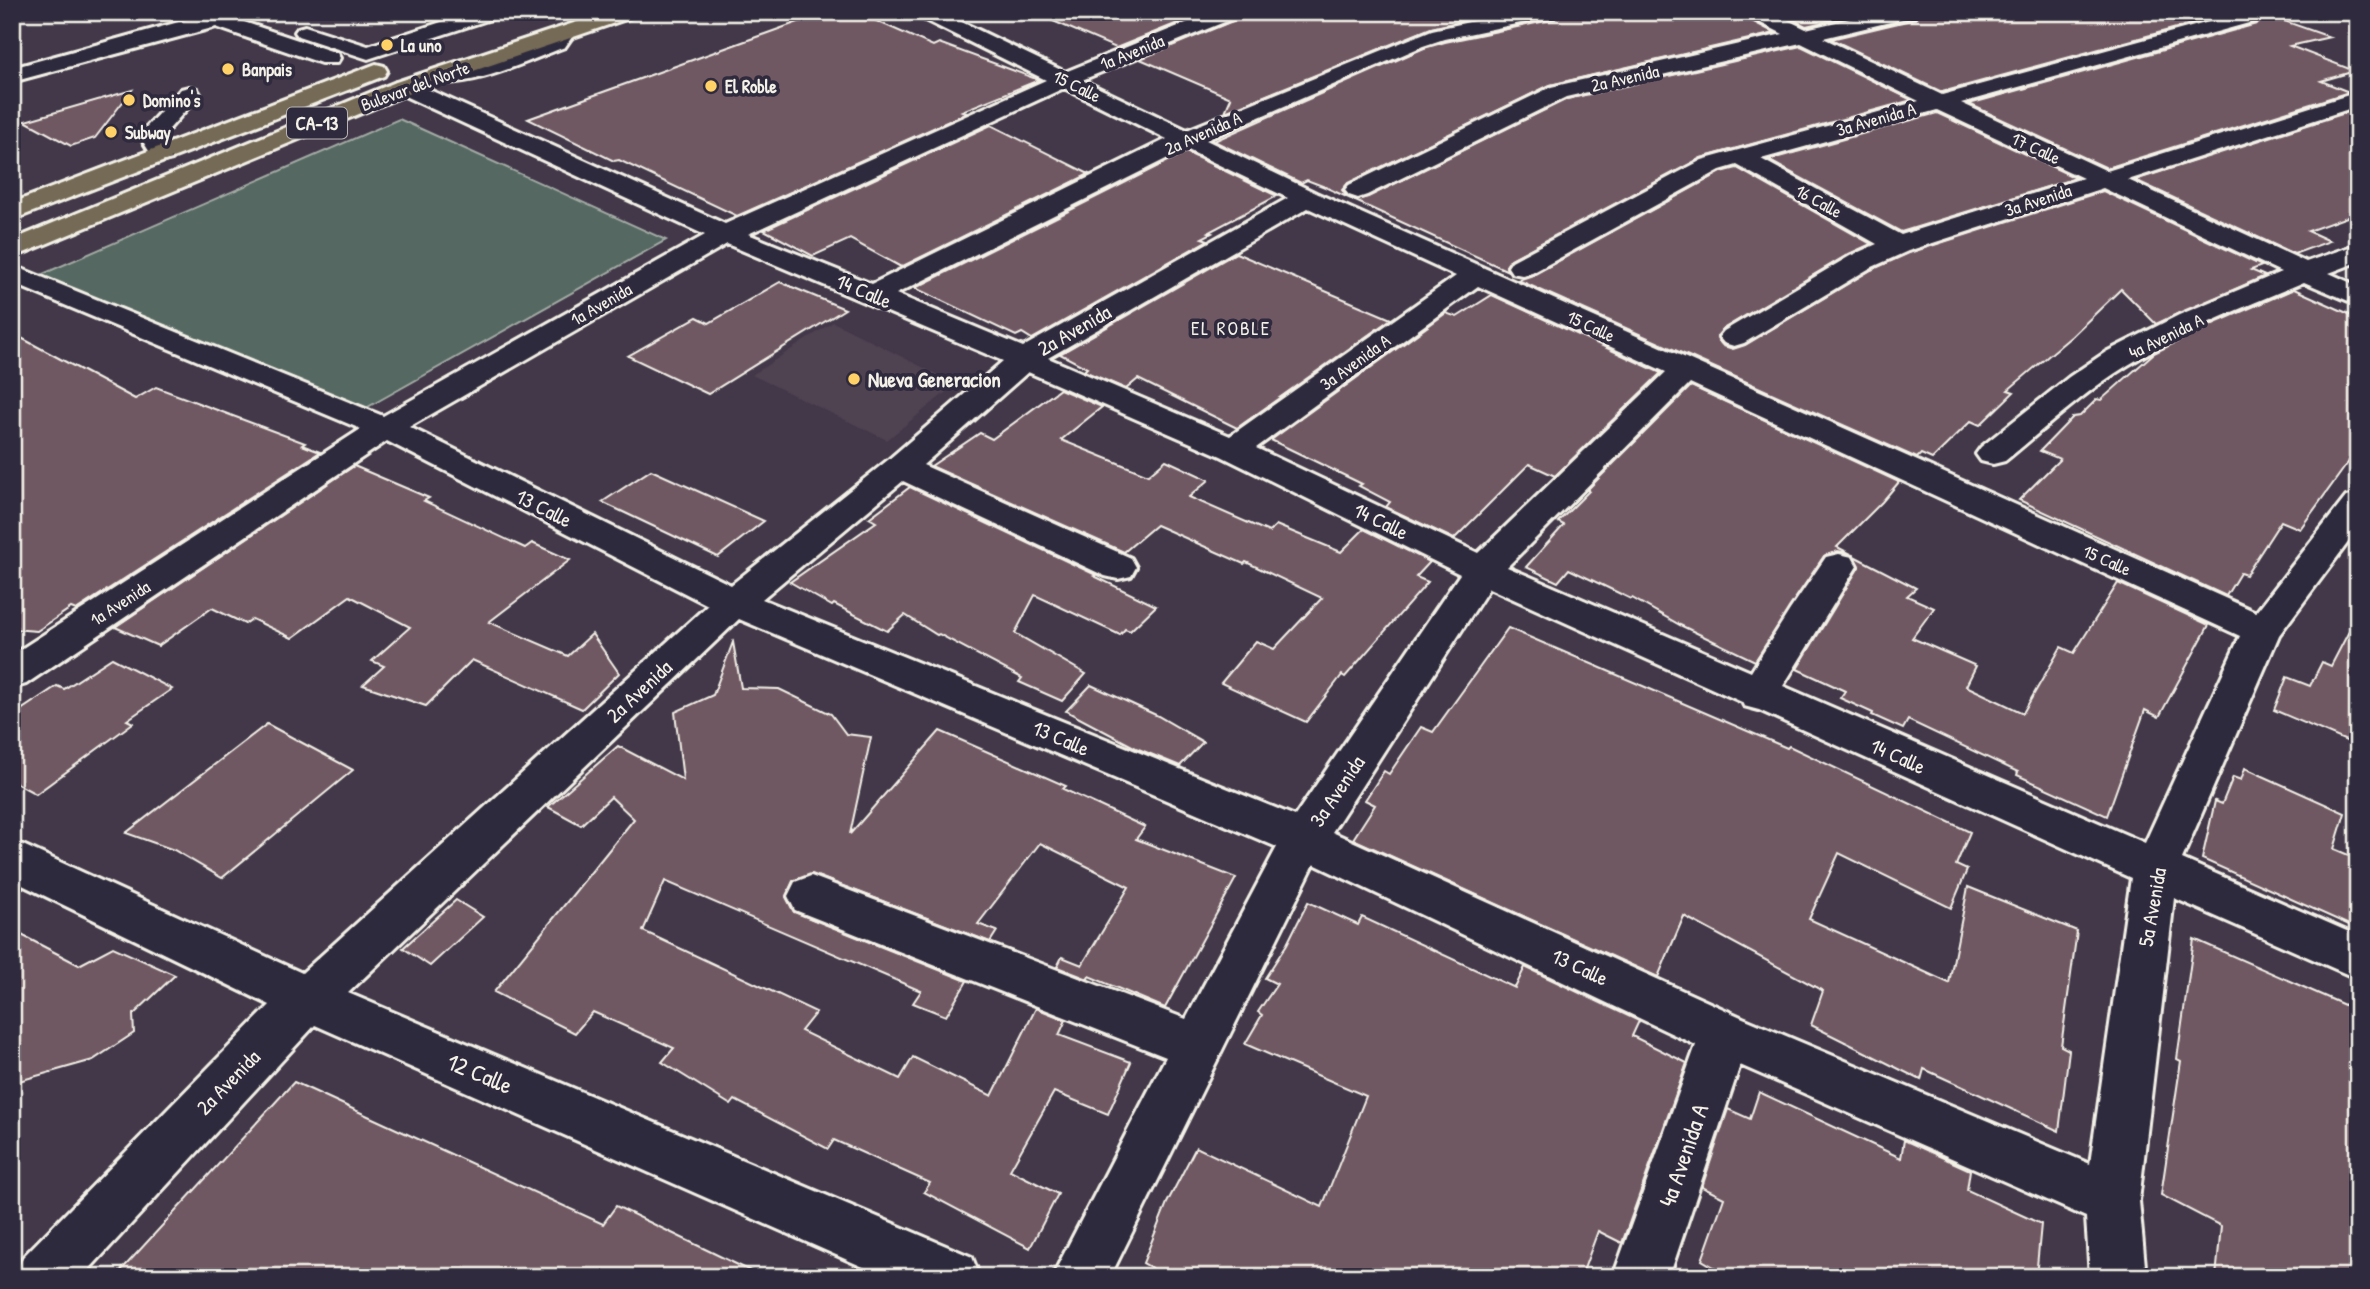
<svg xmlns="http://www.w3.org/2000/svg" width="2370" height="1289" font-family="'Patrick Hand',sans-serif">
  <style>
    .built { fill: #504251 }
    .green { fill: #546862; stroke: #a4aca5; stroke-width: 2 }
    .building { fill: #705864; stroke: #f4f1e8; stroke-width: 2 }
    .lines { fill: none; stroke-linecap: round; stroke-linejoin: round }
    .minor-casing { stroke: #f4f1e8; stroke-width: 6 }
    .highway-casing { stroke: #f4f1e8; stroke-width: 6 }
    .minor { fill: #2f2a3d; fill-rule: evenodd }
    .highway { fill: #756a55; fill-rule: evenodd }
    .poi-dot { fill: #ffd166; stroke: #2f2a3d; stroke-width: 2.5 }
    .labels { text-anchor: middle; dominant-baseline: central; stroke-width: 7; stroke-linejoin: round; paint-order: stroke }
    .far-poi-label { font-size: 18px; font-weight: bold; fill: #f4f1e8; stroke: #2f2a3d; text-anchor: start }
    .far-street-label { font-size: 18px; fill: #f4f1e8; stroke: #2f2a3d }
    .shield { fill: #2f2a3d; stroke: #b9b5b5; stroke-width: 2 }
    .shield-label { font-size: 19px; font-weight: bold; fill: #f4f1e8 }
    .far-neighbourhood-label { font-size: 19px; letter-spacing: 2px; fill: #f4f1e8; stroke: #2f2a3d }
    .street-label { font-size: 21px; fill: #f4f1e8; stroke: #2f2a3d }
    .poi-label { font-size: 21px; font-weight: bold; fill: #f4f1e8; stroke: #2f2a3d; text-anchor: start }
    .near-street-label { font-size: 24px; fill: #f4f1e8; stroke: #2f2a3d }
  </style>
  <rect width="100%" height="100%" fill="#423849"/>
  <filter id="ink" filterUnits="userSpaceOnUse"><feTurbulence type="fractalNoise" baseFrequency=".0143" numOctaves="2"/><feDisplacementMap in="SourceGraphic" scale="14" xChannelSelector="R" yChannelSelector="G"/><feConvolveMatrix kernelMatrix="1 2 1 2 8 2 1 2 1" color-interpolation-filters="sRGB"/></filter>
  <g filter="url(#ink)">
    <path class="built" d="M 833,322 L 956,384 L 887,440 L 752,375 Z"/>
    <path class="green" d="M 399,119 L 666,240 L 341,422 L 22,283 Z"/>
    <g class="building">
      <path d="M 826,12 L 856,12 L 933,46 L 939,43 L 1039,80 L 962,111 L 967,113 L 737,216 L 619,160 L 614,161 L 528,119 Z"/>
      <path d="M 1032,12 L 1205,12 L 1116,48 Z"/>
      <path d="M 1244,12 L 1502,12 L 1431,28 L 1225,112 L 1231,98 L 1140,59 L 1240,18 Z"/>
      <path d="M 1559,12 L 1742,12 L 1746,18 L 1775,33 L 1550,85 L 1348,183 L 1342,190 L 1347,197 L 1357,200 L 1368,197 L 1567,99 L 1801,46 L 1912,100 L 1701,158 L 1511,259 L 1506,266 L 1508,271 L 1325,187 L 1307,180 L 1301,183 L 1214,141 L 1424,48 L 1445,42 L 1555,19 Z"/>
      <path d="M 1778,12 L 1867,12 L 1806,26 Z"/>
      <path d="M 1920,12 L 2235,12 L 1942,92 L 1831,39 L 1916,19 Z"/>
      <path d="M 2259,12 L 2330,37 L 2290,46 L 2355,71 L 2321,81 L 2349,92 L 2107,168 L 1969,104 L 2257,24 L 2262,17 Z"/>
      <path d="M 132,90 L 95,138 L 71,146 L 25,121 Z"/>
      <path d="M 2358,109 L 2358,213 L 2308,231 L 2330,241 L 2294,254 L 2135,180 Z"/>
      <path d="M 1937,113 L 2076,178 L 1901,232 L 1768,160 Z"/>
      <path d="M 991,125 L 1089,174 L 901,267 L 850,239 L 813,256 L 764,230 Z"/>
      <path d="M 1186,152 L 1277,196 L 1209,232 L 1212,233 L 1202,238 L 1208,240 L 1032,339 L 1022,333 L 1016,336 L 915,288 Z"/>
      <path d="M 1737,168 L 1871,244 L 1849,254 L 1723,329 L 1717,339 L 1723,346 L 1733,349 L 1745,345 L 1871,270 L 1909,253 L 2103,191 L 2262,266 L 2251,270 L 2265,276 L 2156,324 L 2121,289 L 2072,336 L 2008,390 L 2014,392 L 1980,425 L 1971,421 L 1932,459 L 1921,454 L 1917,458 L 1518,280 L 1533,275 L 1721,172 Z"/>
      <path d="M 1236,253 L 1391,319 L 1237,428 L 1138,379 L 1126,389 L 1084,371 L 1087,368 L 1060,354 Z"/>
      <path d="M 780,282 L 845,309 L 708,394 L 628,356 L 697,317 L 709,323 Z"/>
      <path d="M 2294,289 L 2358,318 L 2358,449 L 2300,529 L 2281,521 L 2246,575 L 2240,573 L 2226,596 L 2019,500 L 2060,459 L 2040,451 L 2073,417 L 2080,416 L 2097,399 L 2101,400 L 2154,353 L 2215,323 Z"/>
      <path d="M 1492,295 L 1661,373 L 1555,476 L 1529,464 L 1454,539 L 1386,507 L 1390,502 L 1359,486 L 1362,484 L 1271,440 L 1446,313 L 1457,317 Z"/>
      <path d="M 12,333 L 135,399 L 156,387 L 305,443 L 302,445 L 320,452 L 76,610 L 71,608 L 37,631 L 12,629 Z"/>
      <path d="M 1691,386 L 1899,482 L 1882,502 L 1837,547 L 1851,554 L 1838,551 L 1824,556 L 1755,661 L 1680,625 L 1632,598 L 1631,599 L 1569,569 L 1558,582 L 1526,567 L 1564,525 L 1558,522 L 1589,491 L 1587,490 Z"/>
      <path d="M 1060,389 L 1102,407 L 1061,440 L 1148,475 L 1166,460 L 1209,480 L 1189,497 L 1269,532 L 1276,525 L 1341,552 L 1364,529 L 1430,562 L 1416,577 L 1428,582 L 1345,677 L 1342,675 L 1306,722 L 1221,683 L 1256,641 L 1274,649 L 1322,598 L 1246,562 L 1244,564 L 1156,525 L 1124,552 L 931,466 L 980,433 L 992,439 Z"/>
      <path d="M 354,466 L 429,498 L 424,501 L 525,548 L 532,543 L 570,560 L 489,622 L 568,656 L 592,634 L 619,673 L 582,709 L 472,660 L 426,706 L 363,685 L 384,666 L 372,661 L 410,627 L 350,596 L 292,638 L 252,619 L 245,624 L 212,608 L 158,646 L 115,627 Z"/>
      <path d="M 651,470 L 764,521 L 718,557 L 602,502 Z"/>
      <path d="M 910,487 L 1096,575 L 1094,576 L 1156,606 L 1130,631 L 1125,629 L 1120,635 L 1035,595 L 1015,633 L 1086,674 L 1062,701 L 1019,682 L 1022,678 L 939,634 L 937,635 L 905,615 L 887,631 L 834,604 L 832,606 L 790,582 L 876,522 L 869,518 Z"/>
      <path d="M 1854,556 L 1916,588 L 1907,596 L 1934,608 L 1912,638 L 1976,666 L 1966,686 L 2023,713 L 2061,647 L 2074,653 L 2118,583 L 2209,625 L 2159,717 L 2145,710 L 2107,816 L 2017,775 L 2018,772 L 1908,720 L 1903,729 L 1872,715 L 1873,713 L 1840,698 L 1845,691 L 1797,669 L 1859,567 Z"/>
      <path d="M 2358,614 L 2358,746 L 2274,710 L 2287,677 L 2310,686 L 2322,662 L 2331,666 Z"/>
      <path d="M 1508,628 L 1787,748 L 1789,746 L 1970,832 L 1956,865 L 1967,870 L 1951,908 L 1839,853 L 1809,919 L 1949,983 L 1968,887 L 2077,931 L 2061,1046 L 2069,1050 L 2059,1131 L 1924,1069 L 1921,1080 L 1811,1025 L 1823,991 L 1684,916 L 1658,977 L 1353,839 L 1375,805 L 1365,800 L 1384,771 L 1389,774 L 1421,727 L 1433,732 Z"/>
      <path d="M 733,642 L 741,688 L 779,689 L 831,714 L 846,734 L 871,737 L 850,834 L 940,731 L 1066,786 L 1063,789 L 1145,827 L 1136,839 L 1236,878 L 1165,1008 L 1089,976 L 1088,979 L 1057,967 L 1062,957 L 1082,965 L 1129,887 L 1040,843 L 978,924 L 997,931 L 990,942 L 812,874 L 793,881 L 786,897 L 794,912 L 967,981 L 946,1016 L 913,1003 L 921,991 L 665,881 L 643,931 L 816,1012 L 801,1031 L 900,1079 L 913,1057 L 992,1096 L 1036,1008 L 1066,1020 L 1059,1035 L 1131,1062 L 1108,1114 L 1054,1092 L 1010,1170 L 1058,1194 L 1030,1248 L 924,1192 L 930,1183 L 834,1140 L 828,1149 L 735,1100 L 731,1105 L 662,1062 L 674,1048 L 593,1012 L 575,1033 L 494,992 L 634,819 L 611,797 L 581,825 L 548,807 L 618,746 L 683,780 L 675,712 L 713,695 Z"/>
      <path d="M 112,658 L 172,689 L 127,720 L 133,723 L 36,794 L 12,781 L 12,716 L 57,686 L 64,689 Z"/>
      <path d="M 1091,685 L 1158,716 L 1203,742 L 1180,766 L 1136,748 L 1066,711 Z"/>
      <path d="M 267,724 L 353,770 L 222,878 L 174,850 L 126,833 Z"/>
      <path d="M 2245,768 L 2345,813 L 2334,849 L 2358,859 L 2358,929 L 2202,859 L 2215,801 L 2222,804 L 2233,777 L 2241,780 Z"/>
      <path d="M 456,900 L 483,917 L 430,966 L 403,948 Z"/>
      <path d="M 1308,902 L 1358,925 L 1362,917 L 1515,988 L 1525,967 L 1639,1021 L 1632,1036 L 1687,1063 L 1622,1243 L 1598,1231 L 1581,1277 L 1168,1277 L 1143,1263 L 1167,1203 L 1196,1147 L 1322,1207 L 1366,1096 L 1245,1044 L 1262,1015 L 1258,1012 L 1277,984 L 1265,978 L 1287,944 Z"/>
      <path d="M 12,930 L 79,965 L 113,947 L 175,975 L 133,1015 L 134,1033 L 93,1060 L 12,1083 Z"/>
      <path d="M 2194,939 L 2358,1011 L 2358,1277 L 2216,1277 L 2221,1226 L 2161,1195 L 2181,1061 L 2177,1059 Z"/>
      <path d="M 294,1082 L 603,1224 L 616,1206 L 763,1277 L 115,1277 Z"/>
      <path d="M 1759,1092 L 1901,1158 L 1904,1140 L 1970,1170 L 1967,1190 L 2041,1224 L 2036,1277 L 1731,1277 L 1702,1260 L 1724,1198 L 1702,1187 L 1728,1109 L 1750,1119 Z"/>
    </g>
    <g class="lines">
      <g class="minor-casing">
        <g id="minor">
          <path d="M 215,12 L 238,12 L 232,18 L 337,53 L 340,58 L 337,63 L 321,63 L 216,27 L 12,82 L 12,68 Z"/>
          <path d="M 472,12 L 503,12 L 500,16 L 368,59 L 298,36 L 295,32 L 298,28 L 305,26 L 368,46 Z"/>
          <path d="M 914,12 L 941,12 L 1065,72 L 1213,12 L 1242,12 L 1239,16 L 1082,80 L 1187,130 L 1432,30 L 1516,12 L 1557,12 L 1554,16 L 1444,39 L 1423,46 L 1206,140 L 1316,193 L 2256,612 L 2346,497 L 2358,494 L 2358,529 L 2279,635 L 2182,859 L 2358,936 L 2358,979 L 2174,898 L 2139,1201 L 2146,1277 L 2090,1277 L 2086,1217 L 1740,1065 L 1669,1277 L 1613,1277 L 1696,1045 L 1314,864 L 1110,1277 L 1052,1277 L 1166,1057 L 795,910 L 788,896 L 795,882 L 811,876 L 1186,1019 L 1277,847 L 739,619 L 348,993 L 972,1257 L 980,1277 L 886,1277 L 315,1025 L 82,1277 L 15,1277 L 23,1257 L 270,1005 L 12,880 L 12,840 L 302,973 L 708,605 L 387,441 L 26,684 L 12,688 L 12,655 L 361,429 L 12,283 L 12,265 L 383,416 L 705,235 L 396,92 L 393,87 L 396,82 L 412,82 L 725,224 L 1046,80 L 917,16 ZM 1064,88 L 1167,139 L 872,284 L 748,234 ZM 1186,149 L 1288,198 L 1023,347 L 896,294 ZM 1308,208 L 1456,276 L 1230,436 L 1048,358 ZM 727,244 L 1003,361 L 888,460 L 731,585 L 409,427 ZM 1478,286 L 1666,372 L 1478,553 L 1256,448 ZM 1028,372 L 1221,456 L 1460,574 L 1295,816 L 762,599 L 903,481 L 1105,576 L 1118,579 L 1131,576 L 1136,567 L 1131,558 L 923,465 ZM 1690,383 L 2240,636 L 2145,843 L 1783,686 L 1857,566 L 1852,557 L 1839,554 L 1826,557 L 1790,610 L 1751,672 L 1507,567 ZM 1489,588 L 1742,702 L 1744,706 L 1759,710 L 2131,878 L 2090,1164 L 1743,1018 L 1332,832 Z"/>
          <path d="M 1744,12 L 1771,12 L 1806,29 L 1880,12 L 1918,12 L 1915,16 L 1823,38 L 1942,95 L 2242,13 L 2256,13 L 2259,17 L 2256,21 L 1961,103 L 2107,171 L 2358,92 L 2358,106 L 2128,180 L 2306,262 L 2358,244 L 2358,262 L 2329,273 L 2358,286 L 2358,305 L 2304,282 C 2244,307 2183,331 2128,365 C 2084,392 2045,428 2005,461 L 1993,464 L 1981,461 L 1976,454 L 1981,447 L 2069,377 L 2106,352 L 2179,315 L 2281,272 L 2103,188 L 1908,251 L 1870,268 L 1744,343 L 1734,346 L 1724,343 L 1719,337 L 1724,331 L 1850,256 L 1877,244 L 1737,165 L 1720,170 L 1532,273 L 1522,275 L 1512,273 L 1508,267 L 1512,261 L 1702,160 L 1919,101 L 1801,43 L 1566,97 L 1367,195 L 1358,198 L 1349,195 L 1345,190 L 1349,185 L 1551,87 L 1783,34 L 1747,16 ZM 1937,110 L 2083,178 L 1901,235 L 1761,159 Z"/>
          <path d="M 564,28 L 571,30 L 574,34 L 565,47 C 529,60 469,90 431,81 L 428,76 L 431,71 L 458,69 L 550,39 L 557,30 Z"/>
          <path d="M 189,87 L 197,89 L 200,94 L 163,136 L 175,154 L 172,159 L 163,161 L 154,159 L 139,135 L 181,89 Z"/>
        </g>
      </g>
      <g class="highway-casing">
        <g id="highway">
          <path d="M 607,12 L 638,12 L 635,16 L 412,92 L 12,258 L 12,240 L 396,82 Z"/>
          <path d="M 376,64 L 384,66 L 387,71 L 384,76 L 12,220 L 12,203 Z"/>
        </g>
      </g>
      <use href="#minor" class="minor"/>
      <use href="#highway" class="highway"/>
    </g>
  </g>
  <g class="poi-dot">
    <circle cx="387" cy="45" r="7"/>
    <circle cx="228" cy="69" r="7"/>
    <circle cx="711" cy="86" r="7"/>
    <circle cx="129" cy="100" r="7"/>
    <circle cx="111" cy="132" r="7"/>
    <circle cx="854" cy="379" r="7"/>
  </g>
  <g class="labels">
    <g class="far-poi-label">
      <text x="401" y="45">La uno</text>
      <text x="242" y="69">Banpais</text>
      <text x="725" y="86">El Roble</text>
      <text x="143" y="100">Domino's</text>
      <text x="125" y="132">Subway</text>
    </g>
    <g class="far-street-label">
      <text transform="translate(1132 52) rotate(-22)">1a Avenida</text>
      <text transform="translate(1625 78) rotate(-13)">2a Avenida</text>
      <text transform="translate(415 86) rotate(-20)">Bulevar del Norte</text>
      <text transform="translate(1077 86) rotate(26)">15 Calle</text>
      <text transform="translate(1876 119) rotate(-16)">3a Avenida A</text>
      <text transform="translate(1203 133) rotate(-24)">2a Avenida A</text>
      <text transform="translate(2036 148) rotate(25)">17 Calle</text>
      <text transform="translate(2038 200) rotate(-18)">3a Avenida</text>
      <text transform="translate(1819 201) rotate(29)">16 Calle</text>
      <text transform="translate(601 304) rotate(-30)">1a Avenida</text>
      <text transform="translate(1591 326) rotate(25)">15 Calle</text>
      <text transform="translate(2166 336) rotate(-26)">4a Avenida A</text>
      <text transform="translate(1355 362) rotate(-36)">3a Avenida A</text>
      <text transform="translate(2107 560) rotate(24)">15 Calle</text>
      <text transform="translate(120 603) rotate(-33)">1a Avenida</text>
    </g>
    <rect class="shield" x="287" y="107.5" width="60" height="31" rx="5"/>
    <g class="shield-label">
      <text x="317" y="123">CA-13</text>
    </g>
    <g class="far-neighbourhood-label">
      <text x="1231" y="328">EL ROBLE</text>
    </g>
    <g class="street-label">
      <text transform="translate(864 291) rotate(23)">14 Calle</text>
      <text transform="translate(1074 330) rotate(-30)">2a Avenida</text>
      <text transform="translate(544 508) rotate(27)">13 Calle</text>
      <text transform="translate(1381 521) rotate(26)">14 Calle</text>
      <text transform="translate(639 691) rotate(-43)">2a Avenida</text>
      <text transform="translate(1061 738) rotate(23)">13 Calle</text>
      <text transform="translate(1898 756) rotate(24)">14 Calle</text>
      <text transform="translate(1337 791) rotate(-56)">3a Avenida</text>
      <text transform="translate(2152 907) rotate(-80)">5a Avenida</text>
      <text transform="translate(1580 967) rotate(25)">13 Calle</text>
      <text transform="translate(228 1082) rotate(-46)">2a Avenida</text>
    </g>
    <g class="poi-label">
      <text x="868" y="379">Nueva Generacion</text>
    </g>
    <g class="near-street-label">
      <text transform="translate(480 1073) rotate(23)">12 Calle</text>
      <text transform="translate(1683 1155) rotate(-71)">4a Avenida A</text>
    </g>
  </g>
  <rect width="2370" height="1289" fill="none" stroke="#2f2a3d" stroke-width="42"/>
  <rect x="21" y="21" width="2328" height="1247" fill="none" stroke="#f4f1e8" stroke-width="2.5" filter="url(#ink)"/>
</svg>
